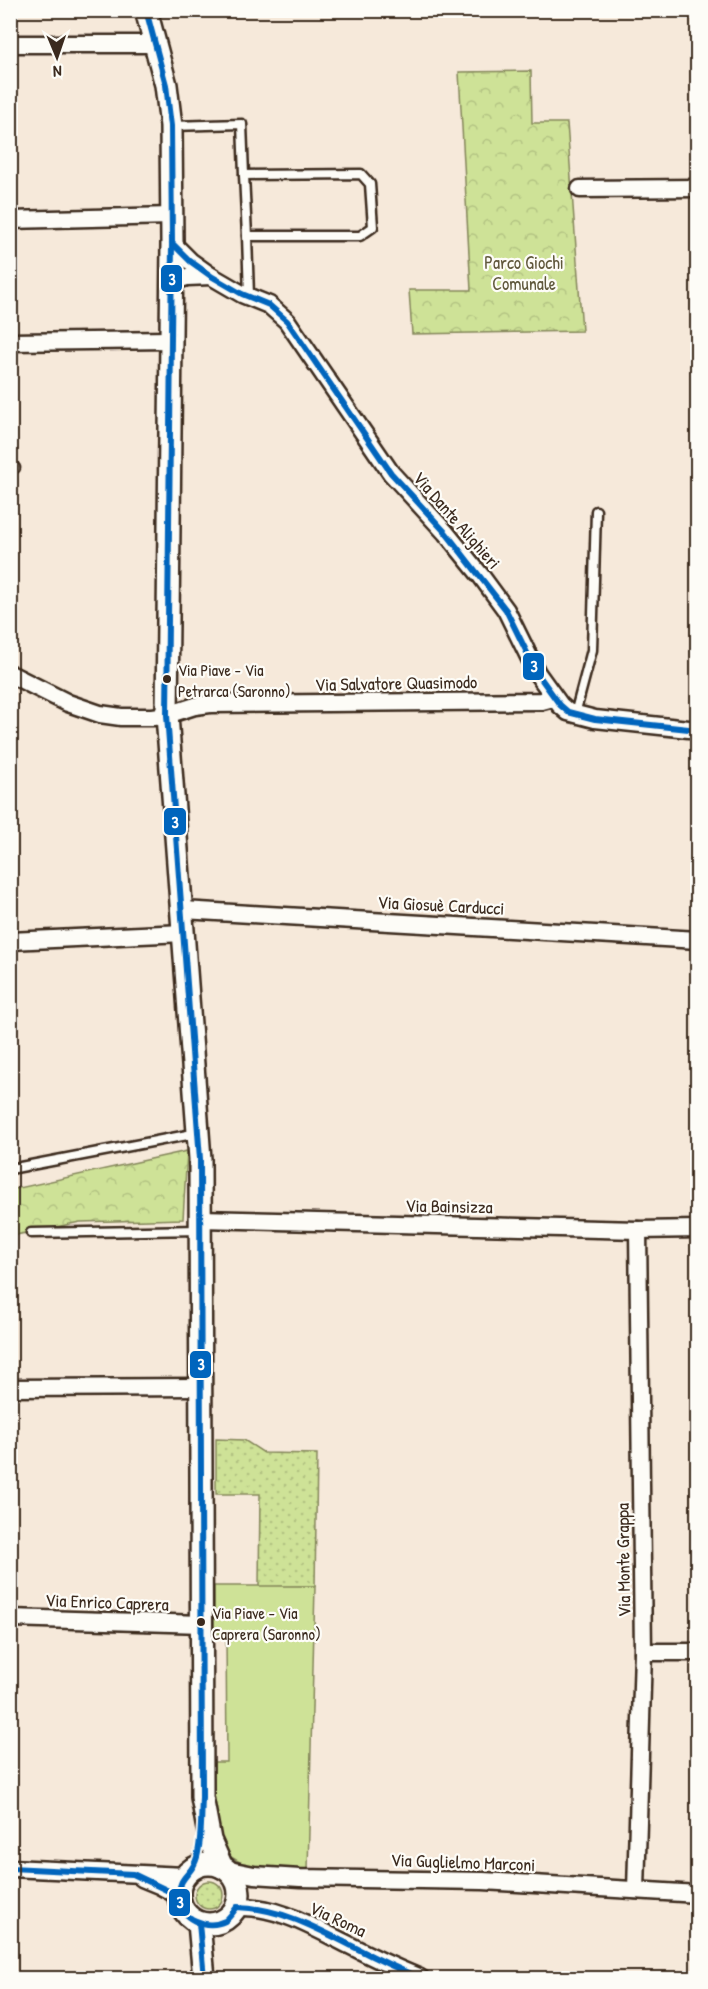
<svg xmlns="http://www.w3.org/2000/svg" width="708" height="1989" font-family="'Patrick Hand',sans-serif">
  <style>
    .grass { fill: url(#grass-dots); stroke: #84865a; stroke-width: 1.5 }
    .park { fill: url(#park-crowns); stroke: #84865a; stroke-width: 1.5 }
    .pitch { fill: #cee297; stroke: #84865a; stroke-width: 1.5 }
    .lines { fill: none; stroke-linecap: round; stroke-linejoin: round }
    .service-casing { stroke: #3b2a1e; stroke-width: 13 }
    .minor-casing { stroke: #3b2a1e; stroke-width: 21 }
    .tertiary-casing { stroke: #3b2a1e; stroke-width: 26 }
    .service { stroke: #fdfcf7; stroke-width: 8 }
    .minor { stroke: #fdfcf7; stroke-width: 16 }
    .tertiary { stroke: #fdfcf7; stroke-width: 21 }
    .bus-1-casing { stroke: #fdfcf7; stroke-width: 10 }
    .bus-1 { stroke: #0065bd; stroke-width: 6 }
    .bus-dot { fill: #3b2a1e; stroke: #fdfcf7; stroke-width: 2 }
    .labels { text-anchor: middle; dominant-baseline: central; stroke-width: 4.5; stroke-linejoin: round; paint-order: stroke }
    .bus-label { font-size: 16px; fill: #3b2a1e; stroke: #fdfcf7; text-anchor: start }
    .park-label { font-size: 18px; fill: #60583c; stroke: #fdfcf7 }
    .street-label { font-size: 18px; fill: #3b2a1e; stroke: #fdfcf7 }
    .line-badge { stroke: #fdfcf7; stroke-width: 2 }
    .badge-label { font-size: 16px; text-anchor: middle; font-weight: bold; fill: #fff }
  </style>
  <defs>
    <pattern id="grass-dots" width="8" height="8" patternUnits="userSpaceOnUse" patternTransform="scale(1.5)"><rect width="8" height="8" fill="#cee297"/><path d="M2 2h.1M6 6h.1" fill="none" stroke="#b2c282" stroke-width="1.8" stroke-linecap="round"/></pattern>
    <pattern id="park-crowns" width="20" height="18" patternUnits="userSpaceOnUse" patternTransform="scale(1.5)"><rect width="20" height="18" fill="#cee297"/><path d="M2 6a3 3 0 1 1 6 0M12 15a3 3 0 1 1 6 0" fill="none" stroke="#b2c282"/></pattern>
  </defs>
  <rect width="100%" height="100%" fill="#f6e9da"/>
  <filter id="ink" filterUnits="userSpaceOnUse"><feTurbulence type="fractalNoise" baseFrequency=".0167" numOctaves="2"/><feDisplacementMap in="SourceGraphic" scale="12" xChannelSelector="R" yChannelSelector="G"/><feConvolveMatrix kernelMatrix="1 2 1 2 8 2 1 2 1" color-interpolation-filters="sRGB"/></filter>
  <g filter="url(#ink)">
    <g class="grass">
      <path d="M 216,1439 L 244,1440 L 264,1453 L 317,1454 L 315,1586 L 259,1587 L 260,1494 L 216,1494 Z"/>
      <circle cx="209" cy="1895" r="14"/>
    </g>
    <g class="park">
      <path d="M 531,71 L 532,123 L 567,123 L 582,331 L 412,334 L 409,290 L 471,290 L 459,72 Z"/>
      <path d="M 187,1151 L 183,1219 L 80,1222 L 11,1236 L 10,1190 Z"/>
    </g>
    <path class="pitch" d="M 214,1586 L 315,1586 L 308,1870 L 248,1867 L 231,1857 L 219,1842 L 212,1823 L 213,1762 L 227,1762 L 226,1634 L 214,1633 Z"/>
    <g class="lines">
      <g class="service-casing">
        <g id="service">
          <path d="M 172,126 L 242,124 L 244,175 L 361,174 L 370,184 L 373,227 L 360,236 L 247,236 L 249,296"/>
          <path d="M 244,175 L 247,236"/>
          <path d="M 10,469 L 15,468"/>
          <path d="M 575,714 L 592,650 L 596,511"/>
          <path d="M 10,1169 L 198,1133"/>
          <path d="M 31,1233 L 200,1230"/>
        </g>
      </g>
      <g class="minor-casing">
        <g id="minor">
          <path d="M 10,44 L 156,44"/>
          <path d="M 580,189 L 698,188"/>
          <path d="M 10,220 L 172,216"/>
          <path d="M 172,243 L 190,261 L 211,276 L 242,294 L 269,305 L 287,321 L 391,473 L 446,533 L 481,576 L 506,610 L 537,673 L 560,705 L 568,712 L 595,719 L 698,730"/>
          <path d="M 172,282 L 187,277 L 211,276"/>
          <path d="M 10,342 L 171,340"/>
          <path d="M 10,674 L 68,703 L 100,714 L 121,717 L 153,717 L 167,715 L 195,706 L 210,704 L 542,701 L 553,698"/>
          <path d="M 183,910 L 698,940"/>
          <path d="M 10,941 L 184,933"/>
          <path d="M 200,1219 L 638,1230 L 698,1229"/>
          <path d="M 10,1388 L 201,1387"/>
          <path d="M 10,1618 L 202,1624"/>
          <path d="M 643,1652 L 698,1652"/>
          <path d="M 10,1868 L 185,1876"/>
          <path d="M 229,1870 L 254,1875 L 300,1878 L 483,1881 L 698,1894"/>
          <path d="M 142,1878 L 159,1885 L 179,1896"/>
          <path d="M 636,1890 L 643,1652 L 638,1230"/>
          <path d="M 237,1907 C 277,1905 314,1928 349,1945 C 372,1957 396,1968 420,1978"/>
        </g>
      </g>
      <g class="tertiary-casing">
        <g id="tertiary">
          <path d="M 146,10 L 166,85 L 171,126 L 172,243 L 167,715 L 200,1159 L 202,1797 L 210,1840 L 222,1867"/>
          <circle cx="209" cy="1894" r="30"/>
          <path d="M 199,1923 L 204,1978"/>
        </g>
      </g>
      <use href="#service" class="service"/>
      <use href="#minor" class="minor"/>
      <use href="#tertiary" class="tertiary"/>
      <g class="bus-1-casing">
        <g id="bus-1">
          <path d="M 146,10 L 166,85 L 171,126 L 172,243 L 167,715 L 200,1159 L 202,1797 C 201,1816 202,1838 197,1857 C 192,1877 178,1874 179,1898 C 180,1919 207,1930 225,1921 C 230,1917 233,1912 237,1907 C 281,1908 318,1929 356,1948 C 377,1959 398,1969 420,1978"/>
          <path d="M 172,243 L 190,261 L 211,276 L 242,294 L 269,305 L 287,321 L 391,473 L 446,533 L 506,610 L 537,673 L 560,705 L 568,712 L 595,719 L 698,730"/>
          <path d="M 10,1868 L 133,1874 L 179,1896"/>
          <path d="M 199,1923 L 204,1978"/>
        </g>
      </g>
      <use href="#bus-1" class="bus-1"/>
    </g>
  </g>
  <g class="bus-dot">
    <circle cx="167" cy="679" r="5"/>
    <circle cx="201" cy="1622" r="5"/>
  </g>
  <g class="labels">
    <g class="bus-label">
      <text x="178" y="670">Via Piave - Via<tspan x="178" dy="21">Petrarca (Saronno)</tspan></text>
      <text x="212" y="1613">Via Piave - Via<tspan x="212" dy="21">Caprera (Saronno)</tspan></text>
    </g>
    <g class="park-label">
      <text x="524" y="262">Parco Giochi<tspan x="524" dy="21">Comunale</tspan></text>
    </g>
    <g class="street-label">
      <text transform="translate(457 520) rotate(49)">Via Dante Alighieri</text>
      <text transform="translate(396 683) rotate(-1)">Via Salvatore Quasimodo</text>
      <text transform="translate(441 905) rotate(3)">Via Giosuè Carducci</text>
      <text transform="translate(449 1206) rotate(1)">Via Bainsizza</text>
      <text transform="translate(623 1560) rotate(-91)">Via Monte Grappa</text>
      <text transform="translate(107 1602) rotate(2)">Via Enrico Caprera</text>
      <text transform="translate(463 1862) rotate(2)">Via Guglielmo Marconi</text>
      <text transform="translate(338 1919) rotate(25)">Via Roma</text>
    </g>
  </g>
  <g class="line-badge">
    <rect x="160" y="264" width="23" height="29" rx="6" fill="#0065bd"/>
    <rect x="522" y="652" width="23" height="29" rx="6" fill="#0065bd"/>
    <rect x="163" y="807" width="24" height="29" rx="6" fill="#0065bd"/>
    <rect x="189" y="1350" width="23" height="29" rx="6" fill="#0065bd"/>
    <rect x="168" y="1888" width="23" height="29" rx="6" fill="#0065bd"/>
  </g>
  <g class="badge-label">
    <text x="172" y="285">3</text>
    <text x="534" y="672">3</text>
    <text x="175" y="828">3</text>
    <text x="201" y="1370">3</text>
    <text x="180" y="1908">3</text>
  </g>
  <rect width="708" height="1989" fill="none" stroke="#fdfcf7" stroke-width="36"/>
  <rect x="18" y="18" width="672" height="1953" fill="none" stroke="#3b2a1e" stroke-width="2" filter="url(#ink)"/>
  <g transform="translate(57 57) rotate(178)" stroke="#fdfcf7" stroke-width="4.5" paint-order="stroke">
  <path d="M0-4.5L10 22L0 15L-10 22Z" fill="#3b2a1e"/>
  <text y="-9" font-size="16" font-weight="bold" text-anchor="middle" fill="#3b2a1e">N</text>
  </g>
</svg>
